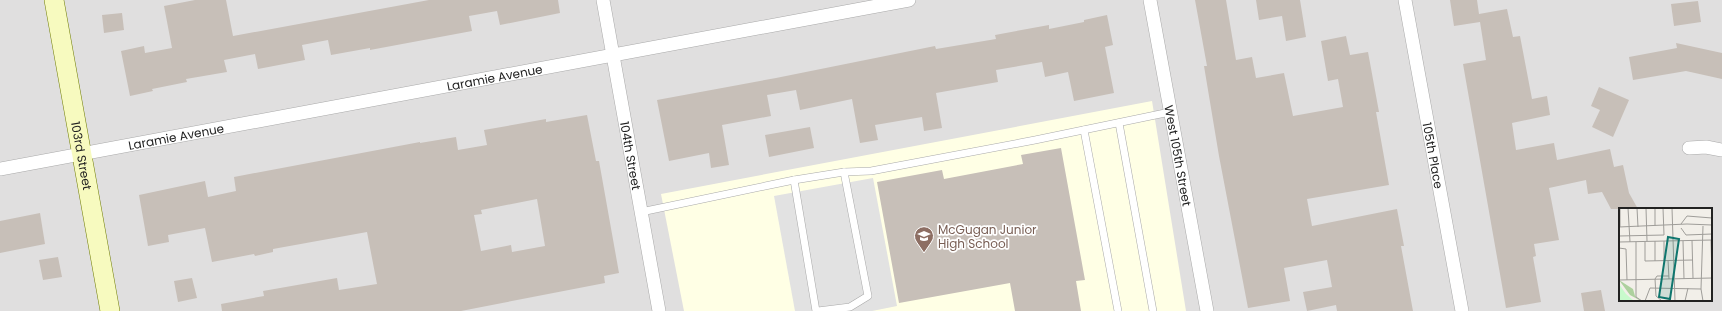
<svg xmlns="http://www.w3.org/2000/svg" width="1722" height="311" font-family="Poppins,sans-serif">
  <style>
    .residential { fill: #e0dfdf; fill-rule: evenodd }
    .education { fill: #ffffe5 }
    .parking { fill: #e2e2e2 }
    .building { fill: #c7bfb8; fill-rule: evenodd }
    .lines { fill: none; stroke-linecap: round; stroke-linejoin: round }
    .service-casing { stroke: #a9a9a9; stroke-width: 8 }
    .minor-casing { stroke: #a9a9a9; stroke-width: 14 }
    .secondary-casing { stroke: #707d05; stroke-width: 20 }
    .service { stroke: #fff; stroke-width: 7 }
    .minor { stroke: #fff; stroke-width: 13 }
    .secondary { stroke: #f7fabf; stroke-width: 19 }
    .labels { text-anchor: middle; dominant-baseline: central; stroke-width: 3.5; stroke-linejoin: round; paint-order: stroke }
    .street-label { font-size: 12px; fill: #222; stroke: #fff }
    .education-label { font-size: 12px; fill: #785e54; stroke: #fff; text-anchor: start }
    .inset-road { fill: none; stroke: #9f9d99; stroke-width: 1 }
    .view { fill: #0f766e; fill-opacity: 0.15; stroke: #0f766e; stroke-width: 2 }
    .inset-edge { fill: none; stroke: #222; stroke-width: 2 }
  </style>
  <rect width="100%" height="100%" fill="#f2efe9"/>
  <path class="residential" d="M 0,0 L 1722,0 L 1722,311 L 0,311 ZM 1620,209 L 1711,209 L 1711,300 L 1620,300 Z"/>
  <path class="education" d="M 1152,101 L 1186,311 L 684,311 L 661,194 Z"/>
  <path class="parking" d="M 873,178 L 897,306 L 872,311 L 795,311 L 774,196 Z"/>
  <g class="building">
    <path d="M 195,0 L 226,0 L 233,36 L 429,0 L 558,0 L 560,13 L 500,25 L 497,11 L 469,16 L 472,31 L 370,50 L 370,48 L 331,55 L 328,40 L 302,45 L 305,60 L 258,69 L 255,54 L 224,60 L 227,72 L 186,79 L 187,82 L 152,89 L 153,91 L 130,96 L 121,51 L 144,46 L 145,53 L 172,48 L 164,6 Z"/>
    <path d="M 1195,0 L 1226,0 L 1236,60 L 1252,57 L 1256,78 L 1284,73 L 1293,116 L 1343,107 L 1338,79 L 1328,81 L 1321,41 L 1346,36 L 1350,55 L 1368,52 L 1379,112 L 1376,112 L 1389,185 L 1307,199 L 1312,226 L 1397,209 L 1404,246 L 1401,246 L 1413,311 L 1337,311 L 1336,305 L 1307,311 L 1303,292 L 1332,287 L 1327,260 L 1284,268 L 1290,301 L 1248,308 L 1219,156 L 1204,66 L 1207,66 Z"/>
    <path d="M 1256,0 L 1300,0 L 1306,37 L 1286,41 L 1282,16 L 1259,20 Z"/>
    <path d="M 1450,0 L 1477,0 L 1479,14 L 1507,9 L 1513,37 L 1520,36 L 1532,99 L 1547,96 L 1550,115 L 1512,123 L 1516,150 L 1554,143 L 1557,160 L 1610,149 L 1614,167 L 1623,165 L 1629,193 L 1638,209 L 1611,209 L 1602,192 L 1588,194 L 1586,180 L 1549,188 L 1559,240 L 1534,244 L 1536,256 L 1533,257 L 1541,302 L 1506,308 L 1463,64 L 1486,60 L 1480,22 L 1454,26 Z"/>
    <path d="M 1698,1 L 1701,22 L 1674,26 L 1671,4 Z"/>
    <path d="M 122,13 L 124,30 L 104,33 L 102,15 Z"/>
    <path d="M 1107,15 L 1113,45 L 1105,47 L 1114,93 L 1074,101 L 1068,72 L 1045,77 L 1042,62 L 996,70 L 998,82 L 936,93 L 942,128 L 924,131 L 922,117 L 875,125 L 878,140 L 860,143 L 852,99 L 800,110 L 796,90 L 767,95 L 771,116 L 722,125 L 729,165 L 711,168 L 709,153 L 669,161 L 657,100 L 776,78 L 935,46 L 936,49 L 996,39 L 995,35 L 1049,25 L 1049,29 L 1084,22 L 1084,20 Z"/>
    <path d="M 1676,43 L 1722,53 L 1722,79 L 1686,71 L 1633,80 L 1629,57 L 1677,48 Z"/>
    <path d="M 1599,87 L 1629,100 L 1613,137 L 1592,127 L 1600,110 L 1591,106 Z"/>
    <path d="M 587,115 L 596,161 L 599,161 L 619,273 L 604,276 L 605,283 L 461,311 L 222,311 L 221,304 L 264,296 L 263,291 L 337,278 L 339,290 L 377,284 L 367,232 L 273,249 L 273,252 L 255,256 L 254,254 L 212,262 L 205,228 L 168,235 L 169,242 L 148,246 L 139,195 L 205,181 L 208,197 L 236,191 L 234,177 L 420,142 L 420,143 L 456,137 L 458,150 L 487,145 L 484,130 L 546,119 L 546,122 ZM 537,199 L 545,246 L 512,252 L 511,245 L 481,251 L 474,215 L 482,214 L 481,210 Z"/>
    <path d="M 810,127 L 814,148 L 769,157 L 765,135 Z"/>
    <path d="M 1061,148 L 1085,280 L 1076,281 L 1081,311 L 1015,311 L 1010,283 L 899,303 L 877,182 L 942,170 L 944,179 L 1023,164 L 1021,155 Z"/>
    <path d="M 40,213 L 45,244 L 0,253 L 0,221 Z"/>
    <path d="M 58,257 L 62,277 L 43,280 L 39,260 Z"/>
    <path d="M 192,278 L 197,298 L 178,302 L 174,281 Z"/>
    <path d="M 1601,290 L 1605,311 L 1584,311 L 1581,293 Z"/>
  </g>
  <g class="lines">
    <g class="service-casing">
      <g id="service">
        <path d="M 1119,123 L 1153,311"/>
        <path d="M 1084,130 L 1118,311"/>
        <path d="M 794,180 L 816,311"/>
        <path d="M 641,212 L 794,180 L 844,172 L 871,171 L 1035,140 L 1170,112"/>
        <path d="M 818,311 L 850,307 L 868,296 L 844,172"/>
      </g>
    </g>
    <g class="minor-casing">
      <g id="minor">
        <path id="s1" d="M 603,0 L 659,311"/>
        <path id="s2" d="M 1150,0 L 1207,311"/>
        <path id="s3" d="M 1405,0 L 1462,311"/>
        <path d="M 1689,148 L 1706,147 L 1722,150"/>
        <path id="s4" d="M 0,169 L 909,0"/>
      </g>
    </g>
    <g class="secondary-casing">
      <g id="secondary">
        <path id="s5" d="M 54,0 L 110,311"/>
      </g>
    </g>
    <use href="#service" class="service"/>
    <use href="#minor" class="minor"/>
    <use href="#secondary" class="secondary"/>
  </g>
  <defs>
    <g id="school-pin" transform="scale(1)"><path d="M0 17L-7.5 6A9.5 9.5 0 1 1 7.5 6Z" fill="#8d6e63" stroke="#fff"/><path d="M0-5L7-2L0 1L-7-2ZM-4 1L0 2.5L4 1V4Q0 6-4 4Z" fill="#fff"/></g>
  </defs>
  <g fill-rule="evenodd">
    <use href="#school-pin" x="924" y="236"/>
  </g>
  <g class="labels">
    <g class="street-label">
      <text stroke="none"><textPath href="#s4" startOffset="503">Laramie Avenue</textPath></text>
      <text stroke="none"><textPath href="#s4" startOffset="179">Laramie Avenue</textPath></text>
      <text stroke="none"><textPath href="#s3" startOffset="158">105th Place</textPath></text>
      <text stroke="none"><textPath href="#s5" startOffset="158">103rd Street</textPath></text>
      <text stroke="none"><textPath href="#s1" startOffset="158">104th Street</textPath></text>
      <text stroke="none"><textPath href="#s2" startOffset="158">West 105th Street</textPath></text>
    </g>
    <g class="education-label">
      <text x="938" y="229">McGugan Junior<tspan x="938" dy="14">High School</tspan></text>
    </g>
  </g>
  <g transform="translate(1619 208)">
    <rect width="93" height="93" fill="#f2efe9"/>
    <path d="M 0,72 L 14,81 L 16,88 L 22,93 L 11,87 Z" fill="#add19e"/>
    <path d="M 0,76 L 7,86 L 15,93 L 0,92 Z" fill="#c8facc"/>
    <path class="inset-road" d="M 1,0 L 1,19M 9,0 L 11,34M 18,0 L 19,19M 27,0 L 28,33M 36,0 L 36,18M 53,0 L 56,93M 62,16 L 68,8 L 93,10M 0,19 L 68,16 L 93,17M 62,20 L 67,27 L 93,26M 0,28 L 45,27 L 44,0M 73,32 L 74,70M 92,32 L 93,69M 36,33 L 36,53M 45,33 L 45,52M 64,33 L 65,71M 0,34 L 93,32M 17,34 L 17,89 L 23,93M 26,34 L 26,53 L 74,52M 0,40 L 7,41 L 8,72M 49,52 L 50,71M 36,71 L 37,88 L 43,93M 36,71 L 38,68 L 50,68M 0,72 L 93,70M 82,81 L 84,18M 82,81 L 84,93M 26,93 L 31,80 L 82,81M 66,93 L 69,80"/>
    <path class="view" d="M 49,29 L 60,31 L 51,91 L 40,89 Z"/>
    <rect width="93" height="93" class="inset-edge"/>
  </g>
</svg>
